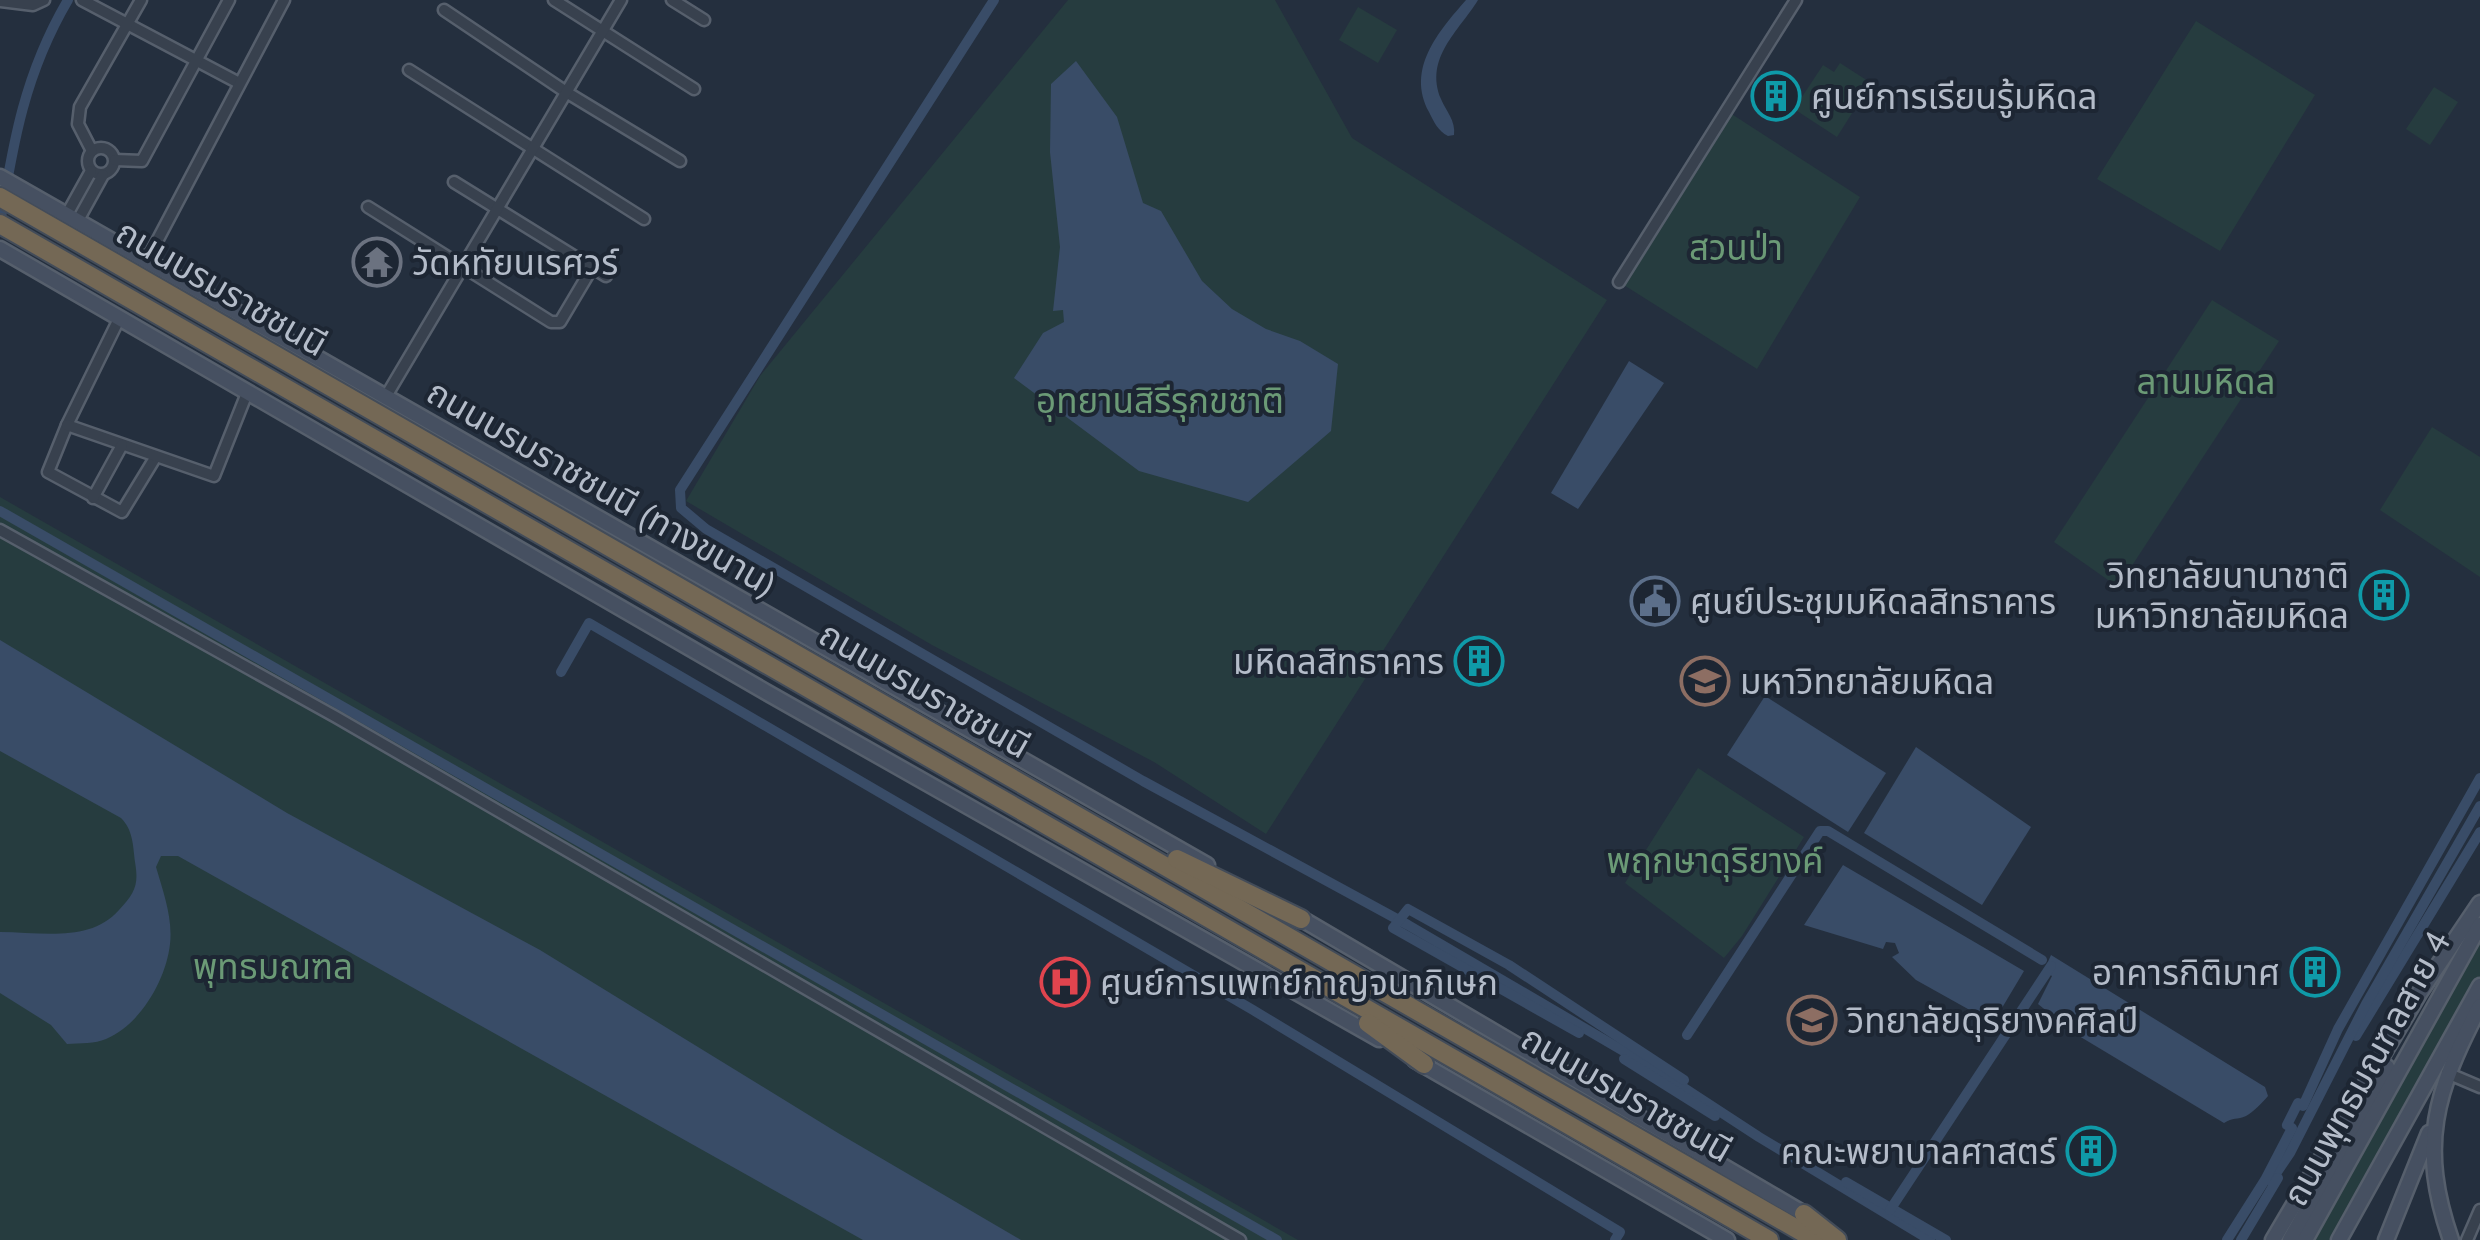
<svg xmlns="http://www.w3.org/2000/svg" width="2480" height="1240" font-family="'PT Sans','Noto Sans Thai',sans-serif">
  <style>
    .green { fill: #263c3f }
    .water { fill: #394c67 }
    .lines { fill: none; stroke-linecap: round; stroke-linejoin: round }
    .canal { stroke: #394c67; stroke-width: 10 }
    .street-casing { stroke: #565f6c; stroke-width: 15 }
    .secondary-casing { stroke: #565f6c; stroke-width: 19 }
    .highway-casing { stroke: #434c59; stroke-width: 22 }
    .street { stroke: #38414e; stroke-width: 10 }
    .secondary { stroke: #465061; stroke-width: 14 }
    .highway { stroke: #746855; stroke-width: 18 }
    .labels { text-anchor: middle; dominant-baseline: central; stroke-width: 8; stroke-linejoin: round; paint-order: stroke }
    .poi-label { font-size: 35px; fill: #b4bcc9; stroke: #1d2633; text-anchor: start }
    .park-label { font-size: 35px; fill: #6b9a76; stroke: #1d2633 }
    .street-label { font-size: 35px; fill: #b4bcc9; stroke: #1d2633 }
  </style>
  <rect width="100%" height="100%" fill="#242f3e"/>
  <g class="green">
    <path d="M 1068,0 L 1275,0 L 1352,138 L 1607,300 L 1266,834 L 1154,762 L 932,645 L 686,501 L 760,376 Z"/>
    <path d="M 1358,7 L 1397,30 L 1378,63 L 1339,40 Z"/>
    <path d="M 2196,21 L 2315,95 L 2220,251 L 2097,179 Z"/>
    <path d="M 1840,63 L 1871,83 L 1837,137 L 1794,109 L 1823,65 L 1834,72 Z"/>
    <path d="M 2434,87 L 2458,102 L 2430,145 L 2406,129 Z"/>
    <path d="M 1727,111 L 1860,197 L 1757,369 L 1619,282 Z"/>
    <path d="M 2212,300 L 2279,341 L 2118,587 L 2054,542 Z"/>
    <path d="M 2432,427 L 2480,457 L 2480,577 L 2380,510 Z"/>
    <path d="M 0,497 L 1298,1240 L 0,1240 Z"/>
    <path d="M 1698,768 L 1804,837 L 1742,936 L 1724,958 L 1625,883 Z"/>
    <path d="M 2480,942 L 2480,978 L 2460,1015 L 2331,1240 L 2313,1240 Z"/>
  </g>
  <g class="water">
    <path d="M 1466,0 L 1478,0 C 1459,31 1424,58 1441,99 C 1446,111 1456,121 1454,135 L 1448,136 C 1438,131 1434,122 1429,112 C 1406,69 1438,32 1466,0 Z"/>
    <path d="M 1076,61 L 1117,117 L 1143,203 L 1161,211 L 1202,281 L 1232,309 L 1266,329 L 1300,341 L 1338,364 L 1331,431 L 1248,502 L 1139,471 L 1014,378 L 1043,333 L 1064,322 L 1063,310 L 1053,311 L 1060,247 L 1050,152 L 1051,84 Z"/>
    <path d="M 1629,361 L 1664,383 L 1578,509 L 1551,493 Z"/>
    <path d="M 0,640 L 287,813 L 540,950 L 838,1133 L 1021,1240 L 863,1240 L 178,856 L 161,856 L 156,867 C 163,891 173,918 170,944 C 166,980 140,1025 106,1039 C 95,1044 80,1043 67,1044 L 51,1025 L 0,993 L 0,932 C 41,932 90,943 119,910 C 135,893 139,885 135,862 C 133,845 133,830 121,818 L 0,751 Z"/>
    <path d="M 1765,696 L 1886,773 L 1848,832 L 1727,755 Z"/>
    <path d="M 1916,747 L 2031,827 L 1982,905 L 1864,833 Z"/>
    <path d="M 1843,865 L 2024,971 L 1993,1023 L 1916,980 L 1892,957 L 1899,953 L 1895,943 L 1886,942 L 1883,949 L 1804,925 Z"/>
    <path d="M 2051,955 L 2265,1087 L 2268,1096 C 2263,1102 2252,1113 2246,1116 C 2237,1120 2233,1117 2224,1123 L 2074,1033 L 2038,1004 L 2052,976 L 2044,971 Z"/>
  </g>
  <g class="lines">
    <g class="canal">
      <path d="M 994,0 L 680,490 L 681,508 L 706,529 L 1143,781 L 1408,925 L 1661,1073 L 1759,1137 L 1930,1240"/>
      <path d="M 0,224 C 13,142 25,73 68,0"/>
      <path d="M 0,511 L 1277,1240"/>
      <path d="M 561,672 L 589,623 L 1253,1010 L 1620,1232 L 1615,1240"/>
      <path d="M 1579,1033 L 1393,928 L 1408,909 L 1509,965 L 1684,1080"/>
      <path d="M 1687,1035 L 1820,831 L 1828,831 L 2042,960"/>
      <path d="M 2356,1036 L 2480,832"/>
      <path d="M 1624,1059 L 1715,1116"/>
      <path d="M 2271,1181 L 2290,1153 L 2366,1004 L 2480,806"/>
      <path d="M 1846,1182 L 1946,1240"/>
      <path d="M 1890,1210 L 2051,966"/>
      <path d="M 2227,1240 L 2265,1180 L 2292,1128 L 2287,1125 L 2298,1103 L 2303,1106 L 2338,1029 L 2480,778"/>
      <path d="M 2241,1240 L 2278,1178"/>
    </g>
    <g class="street-casing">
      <g id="street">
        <path d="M 82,0 L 239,83"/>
        <path d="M 554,0 L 694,89"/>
        <path d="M 672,0 L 704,20"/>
        <path d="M 0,1 L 33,5 L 44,0"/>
        <path d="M 444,10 L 566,92 L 680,161"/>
        <path d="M 409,70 L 644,219"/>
        <circle cx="101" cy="161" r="13"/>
        <path d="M 92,151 L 78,124 L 80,107 L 141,0"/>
        <path d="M 115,160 L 142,161 L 229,0"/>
        <path d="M 454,182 L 606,276"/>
        <path d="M 368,207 L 551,322 L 560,322 L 592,268"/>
        <path d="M 66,216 L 91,171"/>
        <path d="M 77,222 L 103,175"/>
        <path d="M 146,262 L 284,0"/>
        <path d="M 1619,282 L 1796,0"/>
        <path d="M 119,319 L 67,425 L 48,472 L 122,512 L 155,458"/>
        <path d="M 385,398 L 621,0"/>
        <path d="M 67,425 L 214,476 L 247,393"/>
        <path d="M 93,498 L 122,445"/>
        <path d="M 0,530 L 336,717 L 1240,1240"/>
        <path d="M 2447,1073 L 2480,1087"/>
        <path d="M 2467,1240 L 2480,1210"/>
      </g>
    </g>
    <g class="secondary-casing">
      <g id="secondary">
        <path d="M 0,177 L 1207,865"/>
        <path d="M 0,249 L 766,692 L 1379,1039"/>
        <path d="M 1295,915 L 1811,1218"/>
        <path d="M 1415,1060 L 1727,1240"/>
        <path d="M 2273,1240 L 2420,992 L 2480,903"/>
        <path d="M 2290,1240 L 2387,1067"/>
        <path d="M 2305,1240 L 2480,925"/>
        <path d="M 2339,1240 L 2480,986"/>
        <path d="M 2386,1240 L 2429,1133"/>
        <path d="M 2451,1240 C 2418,1145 2435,1092 2480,1006"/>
      </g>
    </g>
    <g class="highway-casing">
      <g id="highway">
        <path d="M 0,197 L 1816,1240"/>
        <path d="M 0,224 L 1769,1240"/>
        <path d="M 1177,859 L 1301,919"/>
        <path d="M 1368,1023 L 1424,1064"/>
        <path d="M 1804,1214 L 1837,1240"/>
      </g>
    </g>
    <use href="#street" class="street"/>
    <use href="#secondary" class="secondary"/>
    <use href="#highway" class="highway"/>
  </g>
  <defs>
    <g id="building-ring" transform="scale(2.5)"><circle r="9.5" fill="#1d2633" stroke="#0f9aa8" stroke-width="1.5"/><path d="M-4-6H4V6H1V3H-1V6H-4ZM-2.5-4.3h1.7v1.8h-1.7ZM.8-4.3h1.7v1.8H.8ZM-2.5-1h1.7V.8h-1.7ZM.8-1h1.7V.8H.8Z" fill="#0f9aa8"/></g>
    <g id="temple-ring" transform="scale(2.5)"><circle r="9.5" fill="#1d2633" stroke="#6b7280" stroke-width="1.5"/><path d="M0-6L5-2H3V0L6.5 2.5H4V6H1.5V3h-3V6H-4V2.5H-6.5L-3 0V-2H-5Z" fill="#6b7280"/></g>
    <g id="civic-ring" transform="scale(2.5)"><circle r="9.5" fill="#1d2633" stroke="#5c6f8a" stroke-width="1.5"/><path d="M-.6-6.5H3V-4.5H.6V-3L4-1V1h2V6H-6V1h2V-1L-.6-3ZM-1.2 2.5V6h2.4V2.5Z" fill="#5c6f8a"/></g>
    <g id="university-ring" transform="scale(2.5)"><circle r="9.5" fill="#1d2633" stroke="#8d6e63" stroke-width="1.5"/><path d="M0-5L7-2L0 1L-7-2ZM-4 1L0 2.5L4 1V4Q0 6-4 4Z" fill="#8d6e63"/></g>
    <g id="hospital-ring" transform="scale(2.5)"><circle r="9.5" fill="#1d2633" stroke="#e0444e" stroke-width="1.5"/><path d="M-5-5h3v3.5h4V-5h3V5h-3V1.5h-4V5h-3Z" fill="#e0444e"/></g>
  </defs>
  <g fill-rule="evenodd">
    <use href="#building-ring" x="1776" y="96"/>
    <use href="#temple-ring" x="377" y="262"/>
    <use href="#building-ring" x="2384" y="595"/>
    <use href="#civic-ring" x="1655" y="601"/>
    <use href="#building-ring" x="1479" y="661"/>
    <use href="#university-ring" x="1705" y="681"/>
    <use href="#building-ring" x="2315" y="972"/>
    <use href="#hospital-ring" x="1065" y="982"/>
    <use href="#university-ring" x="1812" y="1020"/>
    <use href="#building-ring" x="2091" y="1151"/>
  </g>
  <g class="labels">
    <g class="poi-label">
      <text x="1811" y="96">ศูนย์การเรียนรู้มหิดล</text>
      <text x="412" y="262">วัดหทัยนเรศวร์</text>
      <text x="2349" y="575" text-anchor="end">วิทยาลัยนานาชาติ<tspan x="2349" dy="40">มหาวิทยาลัยมหิดล</tspan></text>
      <text x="1690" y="601">ศูนย์ประชุมมหิดลสิทธาคาร</text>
      <text x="1444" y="661" text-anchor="end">มหิดลสิทธาคาร</text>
      <text x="1740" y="681">มหาวิทยาลัยมหิดล</text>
      <text x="2280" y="972" text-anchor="end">อาคารกิติมาศ</text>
      <text x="1100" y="982">ศูนย์การแพทย์กาญจนาภิเษก</text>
      <text x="1847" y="1020">วิทยาลัยดุริยางคศิลป์</text>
      <text x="2056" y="1151" text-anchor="end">คณะพยาบาลศาสตร์</text>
    </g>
    <g class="park-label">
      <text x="1736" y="247">สวนป่า</text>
      <text x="2206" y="381">ลานมหิดล</text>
      <text x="1160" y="400">อุทยานสิรีรุกขชาติ</text>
      <text x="1715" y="860">พฤกษาดุริยางค์</text>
      <text x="273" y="966">พุทธมณฑล</text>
    </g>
    <g class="street-label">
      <text transform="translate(222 287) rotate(30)">ถนนบรมราชชนนี</text>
      <text transform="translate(602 487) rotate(30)">ถนนบรมราชชนนี (ทางขนาน)</text>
      <text transform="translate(925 689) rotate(30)">ถนนบรมราชชนนี</text>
      <text transform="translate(2366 1068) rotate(-61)">ถนนพุทธมณฑลสาย 4</text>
      <text transform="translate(1627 1093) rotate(30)">ถนนบรมราชชนนี</text>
    </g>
  </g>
</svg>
